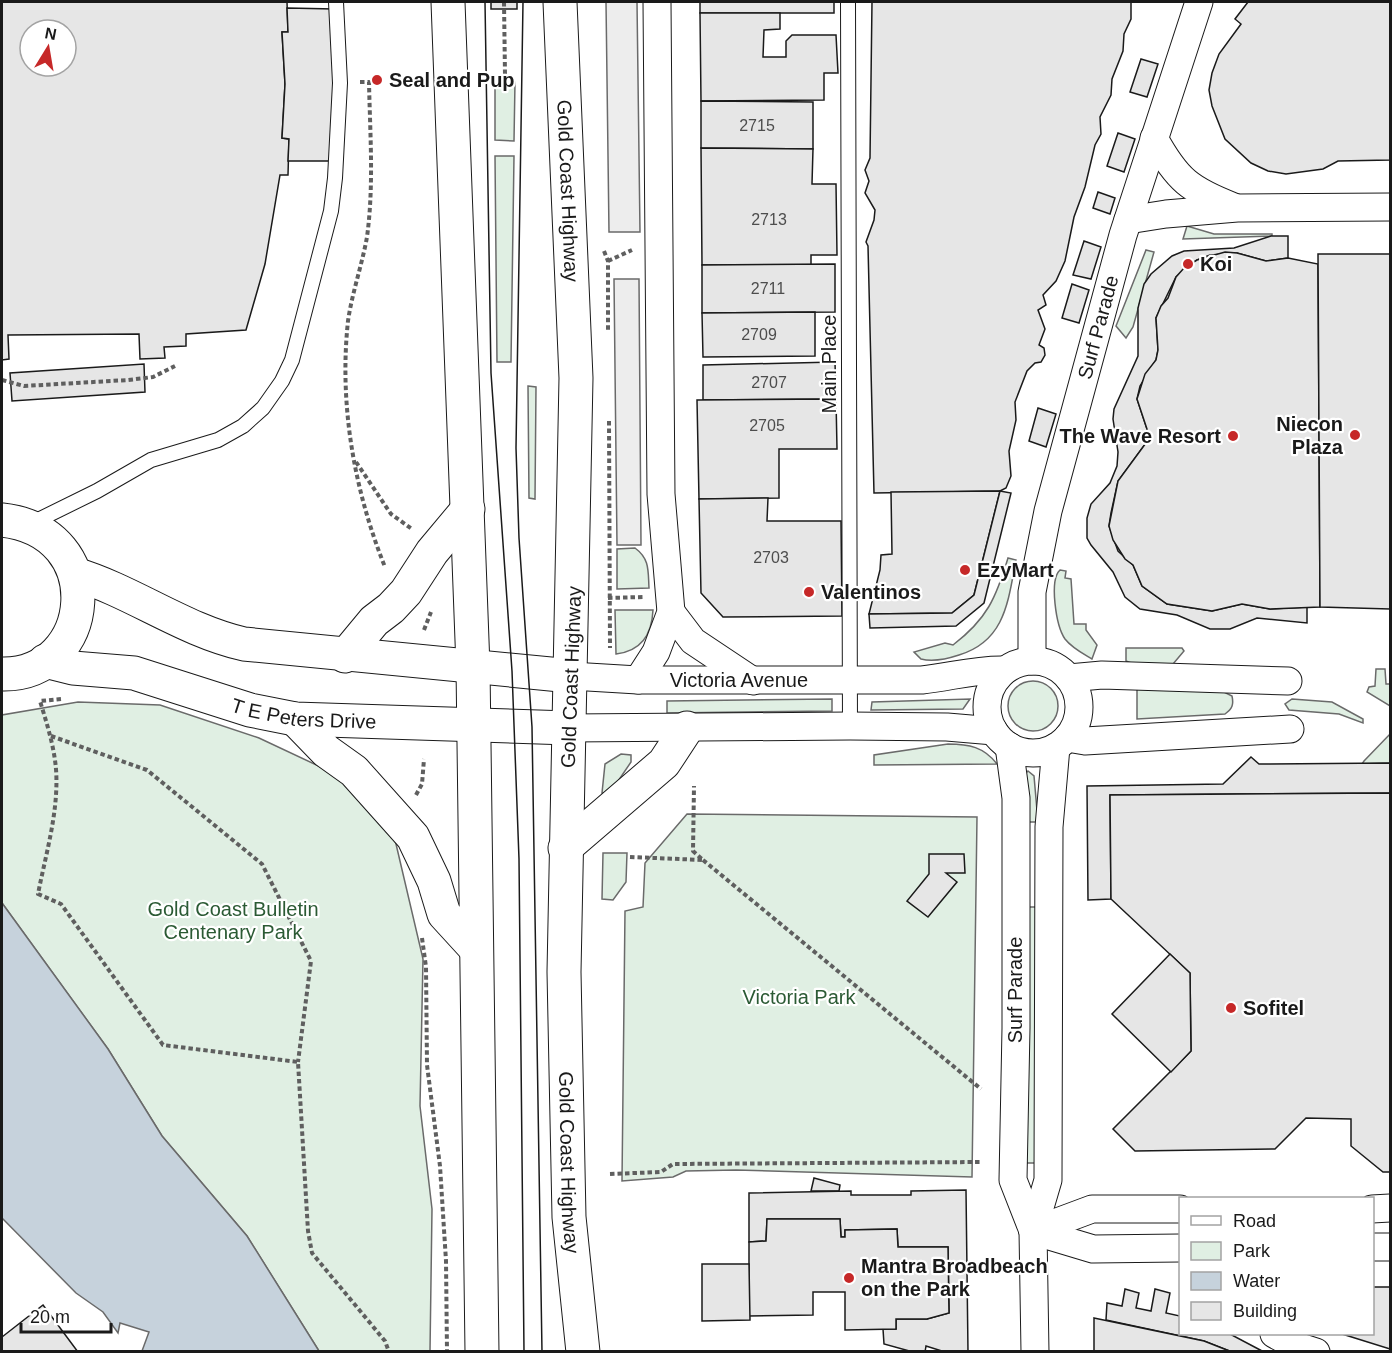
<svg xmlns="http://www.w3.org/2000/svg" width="1392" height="1353" font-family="Helvetica,sans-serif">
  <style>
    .green { fill: #e0efe3; stroke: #6a6a6a; stroke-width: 1.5 }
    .parking { fill: #ededed; stroke: #6a6a6a; stroke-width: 1.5 }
    .water { fill: #c6d2dc; stroke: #6a6a6a; stroke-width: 1.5 }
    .building { fill: #e6e6e6; stroke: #1a1a1a; stroke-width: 1.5; fill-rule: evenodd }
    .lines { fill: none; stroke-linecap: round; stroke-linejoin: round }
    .lane-casing { stroke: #1a1a1a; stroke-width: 16 }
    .street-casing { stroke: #1a1a1a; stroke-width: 29 }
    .secondary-casing { stroke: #1a1a1a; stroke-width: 35 }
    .highway-casing { stroke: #1a1a1a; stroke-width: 35 }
    .path { stroke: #5f5f5f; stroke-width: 4; stroke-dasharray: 4.5 3; stroke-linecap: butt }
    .lane { stroke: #fff; stroke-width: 14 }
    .street { stroke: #fff; stroke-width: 27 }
    .secondary { stroke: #fff; stroke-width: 33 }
    .highway { stroke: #fff; stroke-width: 33 }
    .tram { stroke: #1a1a1a; stroke-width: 1.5 }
    .poi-dot { fill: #c62828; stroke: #fff; stroke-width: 2 }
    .labels { text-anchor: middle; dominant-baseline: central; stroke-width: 4.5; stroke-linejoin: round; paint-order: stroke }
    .number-label { font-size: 16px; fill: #4d4d4d }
    .poi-label { font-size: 20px; font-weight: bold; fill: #1a1a1a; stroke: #fff; text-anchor: start }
    .street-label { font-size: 20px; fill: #1a1a1a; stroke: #fff }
    .park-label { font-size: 20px; fill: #2b5a34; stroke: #fff }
  </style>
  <rect width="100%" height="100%" fill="#fff"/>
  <g class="green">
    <path d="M 495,82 L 515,82 L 514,141 L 495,140 Z"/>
    <path d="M 495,156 L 514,156 L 511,362 L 497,362 Z"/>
    <path d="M 1187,226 L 1214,234 L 1272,234 L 1272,236 L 1183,239 Z"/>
    <path d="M 1146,250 L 1154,252 L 1133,327 L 1126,338 L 1116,326 Z"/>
    <path d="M 528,386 L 536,387 L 535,499 L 529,498 Z"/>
    <path d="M 635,548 C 650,559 648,571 649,588 L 617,589 L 617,549 Z"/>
    <path d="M 1008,558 L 1016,560 C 1008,602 1005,641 959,655 C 947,659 933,662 921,659 L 914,652 L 945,643 L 953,645 C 987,619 996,598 1008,558 Z"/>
    <path d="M 1060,570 L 1066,571 L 1065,578 L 1071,579 L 1074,624 L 1086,624 L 1086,630 L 1097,645 L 1092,659 C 1082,653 1072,648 1065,639 C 1056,626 1049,580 1060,570 Z"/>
    <path d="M 615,610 L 653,610 C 652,634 642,651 616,654 Z"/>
    <path d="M 1126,648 L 1182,648 L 1184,651 L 1173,664 L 1136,665 L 1126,661 Z"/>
    <path d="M 1376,669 L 1385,669 L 1386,684 L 1390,684 L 1390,706 L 1367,692 L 1369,687 L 1375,686 Z"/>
    <circle cx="1033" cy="706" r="25"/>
    <path d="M 1137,689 L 1224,692 L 1232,696 C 1234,705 1232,709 1225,714 L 1137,719 Z"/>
    <path d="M 832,699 L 832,711 L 667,713 L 667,701 Z"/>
    <path d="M 970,699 L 963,709 L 871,710 L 872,702 Z"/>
    <path d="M 1292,699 L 1332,702 L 1363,719 L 1363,723 L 1339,714 L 1289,710 L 1285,704 Z"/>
    <path d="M 78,702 L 160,705 L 259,738 L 342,777 L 392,827 L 423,959 L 420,1106 L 432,1209 L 430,1351 L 319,1351 L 247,1236 L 162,1136 L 108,1049 L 2,903 L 2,715 Z"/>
    <path d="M 1390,734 L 1390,763 L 1362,764 L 1364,761 Z"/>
    <path d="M 948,744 C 969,744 984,747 997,764 L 874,765 L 874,755 Z"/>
    <path d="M 621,754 L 631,755 L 631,762 L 610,793 L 602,793 L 605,764 Z"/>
    <path d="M 1028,771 L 1034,776 L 1038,822 L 1027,822 L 1026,773 Z"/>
    <path d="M 687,814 L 977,817 L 972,1177 L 736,1170 L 686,1171 L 673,1177 L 622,1181 L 625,911 L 643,907 L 645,863 Z"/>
    <path d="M 603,853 L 627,853 L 626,882 L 613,900 L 602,899 Z"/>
    <path d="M 1026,907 L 1038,907 L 1040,1163 L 1023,1163 Z"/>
  </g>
  <g class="parking">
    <path d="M 606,2 L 637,2 L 640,232 L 609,232 Z"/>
    <path d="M 614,279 L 639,279 L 641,545 L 617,545 Z"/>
  </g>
  <path class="water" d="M 2,903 L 108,1049 L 162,1136 L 247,1236 L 319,1351 L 142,1351 L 149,1332 L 120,1323 L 118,1333 L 103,1312 L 76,1293 L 2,1218 Z"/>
  <g class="building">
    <path d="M 2,2 L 287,2 L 288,32 L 282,32 L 285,84 L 282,138 L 289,139 L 288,175 L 280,175 L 265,264 L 246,330 L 186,334 L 186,346 L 164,347 L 165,358 L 140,359 L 139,334 L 8,335 L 9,359 L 2,360 ZM 30,30 L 66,30 L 66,66 L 30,66 Z"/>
    <rect x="491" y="2" width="26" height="7"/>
    <rect x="700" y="2" width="134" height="11"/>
    <path d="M 872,2 L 1131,2 L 1131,19 L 1124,34 L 1123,51 L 1112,79 L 1111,95 L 1100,117 L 1101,134 L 1095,145 L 1085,187 L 1074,217 L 1065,261 L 1056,281 L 1043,295 L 1046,305 L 1038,310 L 1045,329 L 1039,345 L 1044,348 L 1045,355 L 1041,362 L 1035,363 L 1027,371 L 1015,402 L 1016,420 L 1009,451 L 1011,476 L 1006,488 L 1000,491 L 874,493 L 868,246 L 866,242 L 874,220 L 875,210 L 865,193 L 869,181 L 865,170 L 870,158 Z"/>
    <path d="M 1248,2 L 1390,2 L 1390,160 L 1338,161 L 1323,169 L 1286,174 L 1268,171 L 1251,163 L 1225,139 L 1212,106 L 1209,90 L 1212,73 L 1219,54 L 1241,24 L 1235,19 Z"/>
    <path d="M 287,8 L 334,9 L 336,161 L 288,161 L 289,139 L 282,138 L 285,84 L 282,32 L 288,32 Z"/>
    <path d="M 700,13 L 780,13 L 780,29 L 764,30 L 763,57 L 786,57 L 786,41 L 792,35 L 836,35 L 838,73 L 824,73 L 824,100 L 701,101 Z"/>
    <path d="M 1141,59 L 1158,64 L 1147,97 L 1130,92 Z"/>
    <path d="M 701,101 L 813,102 L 813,149 L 701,148 Z"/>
    <path d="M 1118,133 L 1135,139 L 1124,172 L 1107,166 Z"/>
    <path d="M 701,148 L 813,149 L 812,184 L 836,184 L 837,255 L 811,255 L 811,265 L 702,265 Z"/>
    <path d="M 1098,192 L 1115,198 L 1110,214 L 1093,208 Z"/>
    <path d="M 1271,236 L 1288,236 L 1288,258 L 1266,261 L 1237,253 L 1210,255 L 1197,260 L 1176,277 L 1156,318 L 1158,350 L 1156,360 L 1140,386 L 1137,399 L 1147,429 L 1146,443 L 1118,481 L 1111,513 L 1109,526 L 1118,551 L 1133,565 L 1142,586 L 1167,604 L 1212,611 L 1242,604 L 1270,609 L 1307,607 L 1307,623 L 1257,618 L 1230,629 L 1210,629 L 1177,615 L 1140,609 L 1125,597 L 1113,572 L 1091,545 L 1087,538 L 1087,518 L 1091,504 L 1110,483 L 1117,466 L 1118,452 L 1113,419 L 1114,409 L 1138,356 L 1138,308 L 1144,284 L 1151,274 L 1172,256 L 1184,251 L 1234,248 Z"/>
    <path d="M 1084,241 L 1101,247 L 1091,279 L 1073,275 Z"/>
    <path d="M 1225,252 L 1237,253 L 1266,261 L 1288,258 L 1318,264 L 1320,607 L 1270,609 L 1242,604 L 1212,611 L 1167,604 L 1142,586 L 1133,565 L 1125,559 L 1113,540 L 1109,526 L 1118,481 L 1146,443 L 1147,429 L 1137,399 L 1145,374 L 1156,360 L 1158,350 L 1156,318 L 1161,306 L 1168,298 L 1176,277 L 1184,268 L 1197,260 Z"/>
    <path d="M 1318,254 L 1390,254 L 1390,609 L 1320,607 Z"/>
    <path d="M 835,264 L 835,312 L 702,313 L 702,265 Z"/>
    <path d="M 1072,284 L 1089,290 L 1079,323 L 1062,318 Z"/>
    <path d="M 815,312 L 815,356 L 703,357 L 702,313 Z"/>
    <path d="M 835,362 L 836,399 L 703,400 L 703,365 Z"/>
    <path d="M 144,364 L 145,392 L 12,401 L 10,373 Z"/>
    <path d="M 836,399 L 837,449 L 779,449 L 779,498 L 699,499 L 697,400 Z"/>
    <path d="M 1038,408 L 1056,414 L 1046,447 L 1029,441 Z"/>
    <path d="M 1000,491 L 974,595 L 952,613 L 869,614 L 880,570 L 881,555 L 892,554 L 891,492 Z"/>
    <path d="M 1000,491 L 1011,493 L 984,603 L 956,626 L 870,628 L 869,614 L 952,613 L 974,595 Z"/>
    <path d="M 768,498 L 767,521 L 841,521 L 842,616 L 723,617 L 701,593 L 699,499 Z"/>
    <path d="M 1251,757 L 1259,764 L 1390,763 L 1390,793 L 1110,795 L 1111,899 L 1088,900 L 1087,786 L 1223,784 Z"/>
    <path d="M 1390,793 L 1390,1172 L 1383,1172 L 1351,1146 L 1351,1119 L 1306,1118 L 1275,1149 L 1135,1151 L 1113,1129 L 1191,1051 L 1190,973 L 1111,899 L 1110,795 Z"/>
    <path d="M 929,854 L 964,854 L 965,873 L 946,873 L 957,882 L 928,917 L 907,901 L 929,874 Z"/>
    <path d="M 1170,954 L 1190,973 L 1191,1051 L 1171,1072 L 1112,1014 Z"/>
    <path d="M 814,1178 L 840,1185 L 839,1191 L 811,1191 Z"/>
    <path d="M 966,1190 L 968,1352 L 945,1352 L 926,1346 L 925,1352 L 913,1352 L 884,1344 L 883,1329 L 896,1329 L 896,1319 L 927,1319 L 949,1313 L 948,1247 L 898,1247 L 897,1229 L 845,1230 L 845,1237 L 841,1237 L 840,1219 L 767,1219 L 766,1241 L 749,1242 L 749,1193 L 851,1191 L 851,1195 L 911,1195 L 911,1191 Z"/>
    <path d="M 767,1219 L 840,1219 L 841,1237 L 845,1237 L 845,1230 L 897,1229 L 898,1247 L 948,1247 L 949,1313 L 927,1319 L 896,1319 L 896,1329 L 845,1330 L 845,1292 L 813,1292 L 813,1315 L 749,1316 L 749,1242 L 766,1241 Z"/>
    <path d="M 702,1264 L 749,1264 L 750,1320 L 702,1321 Z"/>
    <path d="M 1372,1287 L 1390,1287 L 1390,1349 L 1342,1334 L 1372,1334 Z"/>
    <path d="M 1125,1289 L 1139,1293 L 1136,1308 L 1151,1311 L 1155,1289 L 1170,1293 L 1166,1313 L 1180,1316 L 1180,1334 L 1230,1334 L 1264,1352 L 1232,1352 L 1204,1341 L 1106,1320 L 1107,1303 L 1122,1306 Z"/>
    <path d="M 43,1305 L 78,1352 L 2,1352 L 2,1337 Z"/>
    <path d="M 1094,1318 L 1204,1341 L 1232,1352 L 1094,1352 Z"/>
  </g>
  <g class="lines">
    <g class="lane-casing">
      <g id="lane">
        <path d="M 848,2 L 850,726"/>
        <path d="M 30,524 L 97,491 L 151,460 L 218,440 L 243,426 L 263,408 L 282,381 L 292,360 L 331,211 L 335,178 L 340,83 L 336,2"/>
      </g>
    </g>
    <g class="street-casing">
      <g id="street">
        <path d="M 1154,138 C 1177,180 1190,190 1234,207"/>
        <path d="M 1128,220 L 1166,214 L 1237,208 L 1390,207"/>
        <path d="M 671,612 L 693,641 L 753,681"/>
        <path id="s1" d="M 1032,661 L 1032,592 L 1048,511 L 1123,235 L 1199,2"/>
        <circle cx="1033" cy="707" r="46"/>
        <path id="s2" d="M 571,676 L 638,680 L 922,680 C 951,677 975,669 1005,670"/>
        <path d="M 1069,678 L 1102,675 L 1288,681"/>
        <path d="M 638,680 L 656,652 L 671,612 L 661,494 L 657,2"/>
        <path d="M 569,728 L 850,726 L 947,727 L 994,731"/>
        <path d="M 1067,738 L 1085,741 L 1290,729"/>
        <path d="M 1009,746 L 1016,798 L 1016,1028 L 1013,1180 L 1033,1231"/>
        <path d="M 1372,1209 L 1390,1208"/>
        <path d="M 1033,1231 L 1092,1209 L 1180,1209"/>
        <path d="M 1033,1231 L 1093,1249 L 1180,1248"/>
        <path d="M 1372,1247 L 1390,1247"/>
        <path d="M 1274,1334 L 1294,1345 L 1316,1352"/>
        <path d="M 1035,1352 L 1033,1231 L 1048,1180 L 1049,827 L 1056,747"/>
      </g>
    </g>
    <g class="secondary-casing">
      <g id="secondary">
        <path d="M 2,520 C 111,532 95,676 2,674"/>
        <path d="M 75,574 C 134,592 183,630 244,644 L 571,676"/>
        <path id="s3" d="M 45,661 L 73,668 L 134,673 L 250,710 L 295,719 L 569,728"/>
      </g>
    </g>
    <g class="highway-casing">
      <g id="highway">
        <path d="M 448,2 L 473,667 L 482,1352"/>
        <path id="s4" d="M 560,2 L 576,378 L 564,972 L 569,1217 L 583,1352"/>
        <path d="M 345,656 L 374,621 L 391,608 L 406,592 L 432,552 L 468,509"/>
        <path d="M 295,719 L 326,751 L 354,771 L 413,837 L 434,881 L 444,914 L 476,949"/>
        <path d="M 565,848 L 664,763 L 687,728"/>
      </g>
    </g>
    <g class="path">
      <path d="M 504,2 L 505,75"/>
      <path d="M 360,82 L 369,82 C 370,133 374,186 367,237 C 362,265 352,293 348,321 C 339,404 354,490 385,567"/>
      <path d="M 604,251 L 608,261 L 608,332"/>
      <path d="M 608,261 L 632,250"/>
      <path d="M 2,380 L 24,386 L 128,380 L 153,377 L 175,366"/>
      <path d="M 609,421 L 610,648"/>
      <path d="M 356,462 L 391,514 L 412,529"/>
      <path d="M 608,598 L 643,597"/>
      <path d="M 424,630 L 431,612"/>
      <path d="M 61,699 L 40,701 C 47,724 54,746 56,769 C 59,811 46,853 38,894 L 61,904 L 163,1045 L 298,1062 L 308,1231 L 312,1253 L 385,1341 L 389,1352"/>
      <path d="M 51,736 L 147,770 L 262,864 L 311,961 L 298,1062"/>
      <path d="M 416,795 L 422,784 L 424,759"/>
      <path d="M 630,857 L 703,860 L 693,851 L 694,786"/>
      <path d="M 703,860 L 981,1089"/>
      <path d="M 422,938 L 426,967 L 427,1065 L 440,1166 L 446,1261 L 447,1352"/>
      <path d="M 610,1174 L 661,1172 L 673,1164 L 981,1162"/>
    </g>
    <use href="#lane" class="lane"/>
    <use href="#street" class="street"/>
    <use href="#secondary" class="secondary"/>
    <use href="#highway" class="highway"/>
    <g class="tram">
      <path d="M 485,2 L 491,373 L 512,671 L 519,859 L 524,1352"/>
      <path d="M 523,2 L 516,448 L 519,538 L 532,727 L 542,1352"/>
    </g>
  </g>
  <g class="poi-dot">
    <circle cx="377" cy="80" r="6"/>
    <circle cx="1188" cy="264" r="6"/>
    <circle cx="1355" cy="435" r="6"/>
    <circle cx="1233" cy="436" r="6"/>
    <circle cx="965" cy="570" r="6"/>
    <circle cx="809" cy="592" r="6"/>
    <circle cx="1231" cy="1008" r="6"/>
    <circle cx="849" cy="1278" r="6"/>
  </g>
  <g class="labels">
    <g class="number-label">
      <text x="757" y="125">2715</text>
      <text x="769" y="219">2713</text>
      <text x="768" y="288">2711</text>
      <text x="759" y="334">2709</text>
      <text x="769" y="382">2707</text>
      <text x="767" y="425">2705</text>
      <text x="771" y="557">2703</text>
    </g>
    <g class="poi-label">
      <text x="389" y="80">Seal and Pup</text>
      <text x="1200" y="264">Koi</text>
      <text x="1343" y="424" text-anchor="end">Niecon<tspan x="1343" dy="23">Plaza</tspan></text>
      <text x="1221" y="436" text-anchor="end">The Wave Resort</text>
      <text x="977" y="570">EzyMart</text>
      <text x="821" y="592">Valentinos</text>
      <text x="1243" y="1008">Sofitel</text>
      <text x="861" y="1266">Mantra Broadbeach<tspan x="861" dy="23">on the Park</tspan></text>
    </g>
    <g class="street-label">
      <text stroke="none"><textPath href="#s4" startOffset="189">Gold Coast Highway</textPath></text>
      <text stroke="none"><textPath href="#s1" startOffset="342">Surf Parade</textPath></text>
      <text transform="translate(829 364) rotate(-90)">Main Place</text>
      <text transform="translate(571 677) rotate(-88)">Gold Coast Highway</text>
      <text stroke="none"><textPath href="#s2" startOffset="168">Victoria Avenue</textPath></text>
      <text stroke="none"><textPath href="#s3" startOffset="266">T E Peters Drive</textPath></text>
      <text transform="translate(1015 990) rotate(-90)">Surf Parade</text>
      <text stroke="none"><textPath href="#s4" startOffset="1161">Gold Coast Highway</textPath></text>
    </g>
    <g class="park-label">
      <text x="233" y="909">Gold Coast Bulletin<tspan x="233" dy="23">Centenary Park</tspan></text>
      <text x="799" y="997">Victoria Park</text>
    </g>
  </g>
  <rect width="1392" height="1353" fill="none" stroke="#1a1a1a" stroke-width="6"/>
  <rect x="1179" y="1197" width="195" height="138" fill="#ffffff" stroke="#a3a3a3" stroke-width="1.5"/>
  <rect x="1191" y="1216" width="30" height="9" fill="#ffffff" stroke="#a3a3a3" stroke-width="1.5"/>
  <text x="1233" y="1227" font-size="18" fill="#1a1a1a">Road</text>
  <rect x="1191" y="1242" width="30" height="18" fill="#e0efe3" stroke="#a3a3a3" stroke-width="1.5"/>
  <text x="1233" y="1257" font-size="18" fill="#1a1a1a">Park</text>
  <rect x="1191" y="1272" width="30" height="18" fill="#c6d2dc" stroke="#a3a3a3" stroke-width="1.5"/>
  <text x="1233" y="1287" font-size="18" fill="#1a1a1a">Water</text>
  <rect x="1191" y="1302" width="30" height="18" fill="#e6e6e6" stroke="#a3a3a3" stroke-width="1.5"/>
  <text x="1233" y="1317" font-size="18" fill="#1a1a1a">Building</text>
  <g transform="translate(48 48) rotate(11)"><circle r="28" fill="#ffffff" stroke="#a3a3a3" stroke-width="1.5"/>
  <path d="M0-4.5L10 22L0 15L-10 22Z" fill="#c62828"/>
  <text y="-9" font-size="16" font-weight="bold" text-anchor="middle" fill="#1a1a1a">N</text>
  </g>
  <path d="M21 1323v9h90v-9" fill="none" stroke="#1a1a1a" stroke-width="3"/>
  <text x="30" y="1323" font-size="18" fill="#1a1a1a" stroke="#ffffff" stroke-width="4.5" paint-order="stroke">20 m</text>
</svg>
